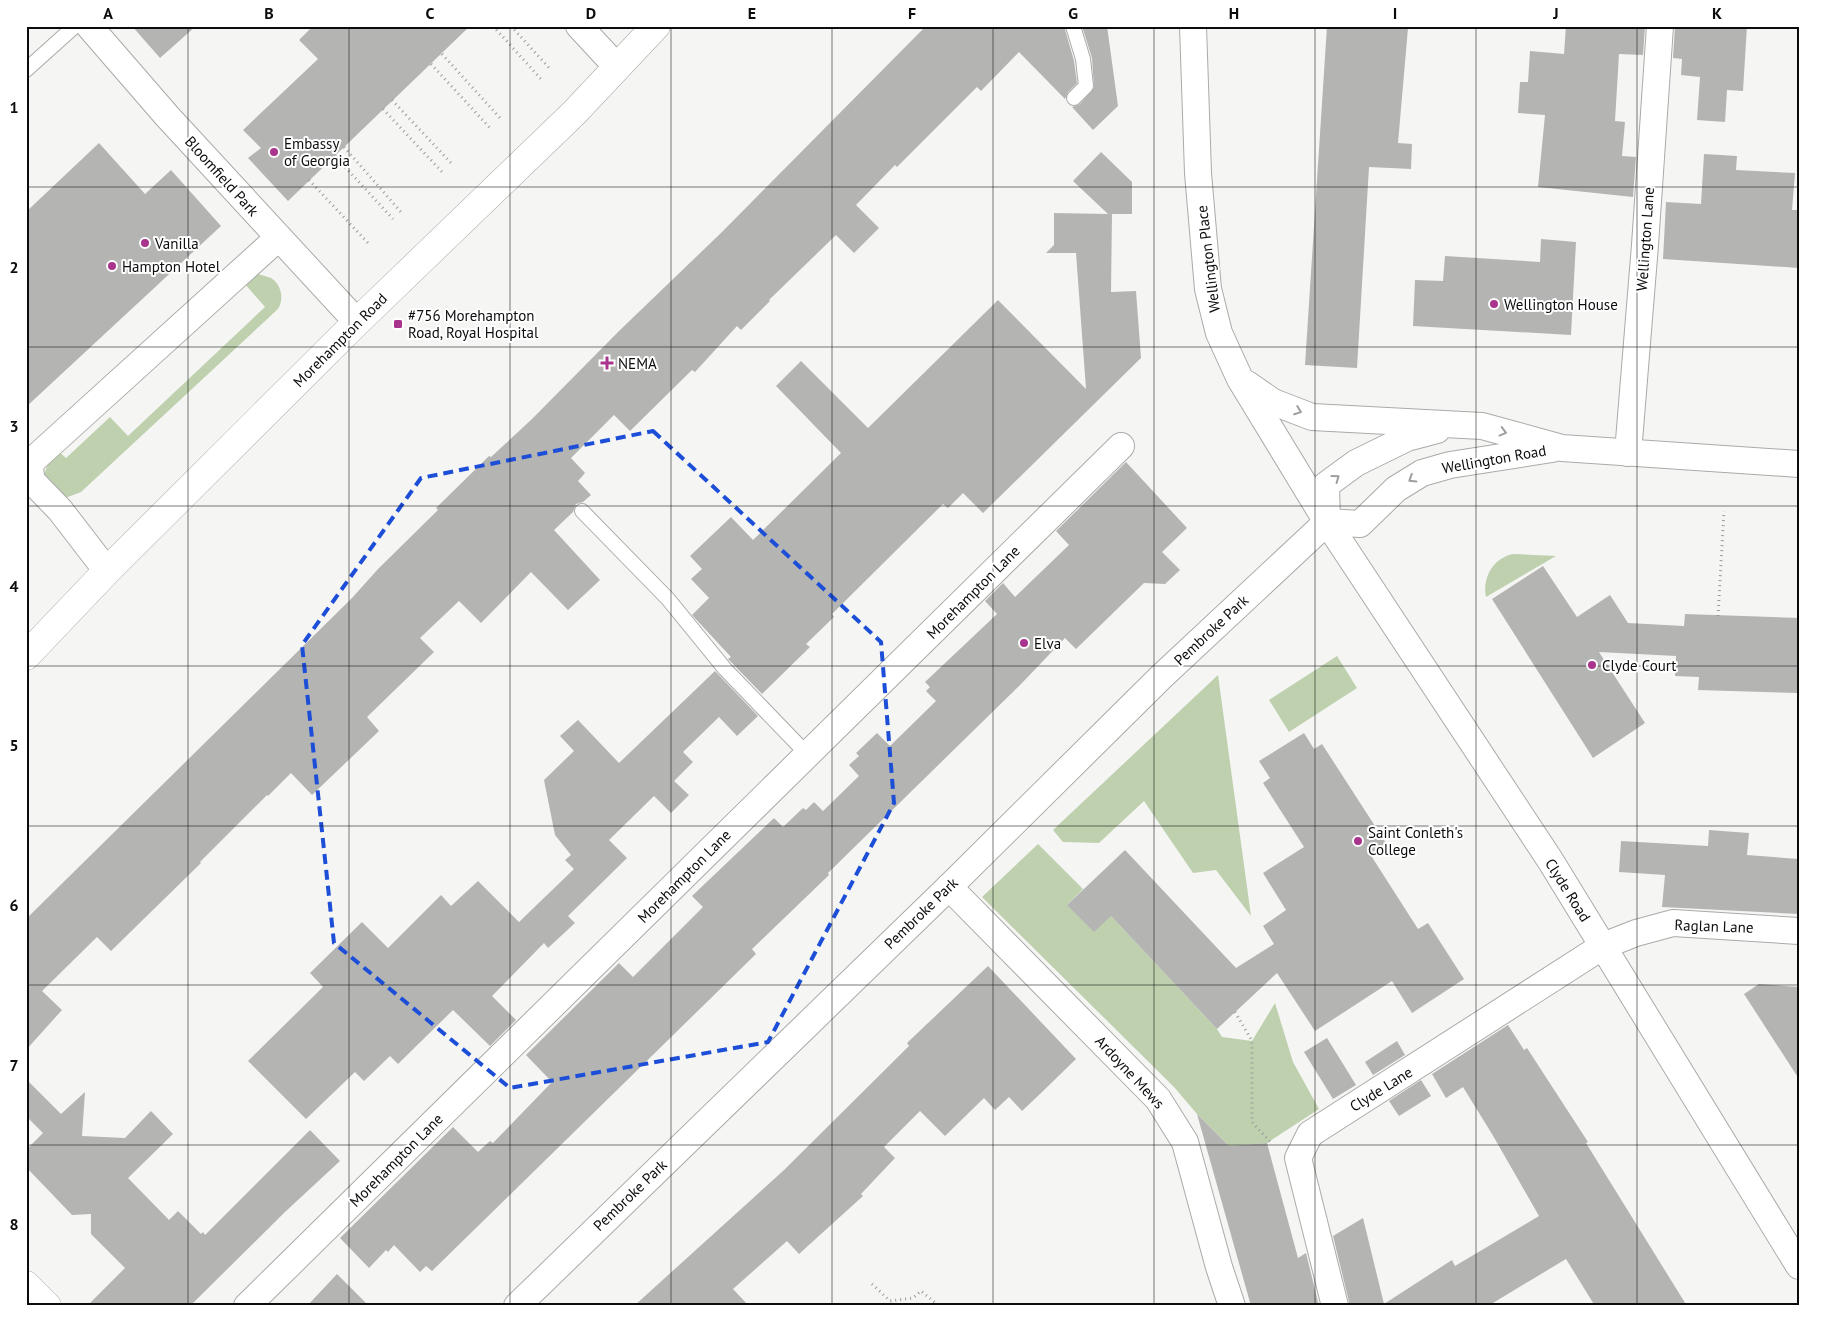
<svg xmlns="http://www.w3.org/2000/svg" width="1825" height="1332" font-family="'PT Sans',sans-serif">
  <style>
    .green { fill: #bfd0af }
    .building { fill: #b4b5b3 }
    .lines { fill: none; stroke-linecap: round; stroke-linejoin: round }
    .service-casing { stroke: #aaaba8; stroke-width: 16 }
    .minor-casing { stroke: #aaaba8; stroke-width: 28 }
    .tertiary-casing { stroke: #aaaba8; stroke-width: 29 }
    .secondary-casing { stroke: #aaaba8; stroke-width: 29 }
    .path { stroke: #9b9c9a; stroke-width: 3; stroke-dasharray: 1 4; stroke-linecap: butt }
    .service { stroke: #fff; stroke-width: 14 }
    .minor { stroke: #fff; stroke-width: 26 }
    .tertiary { stroke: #fff; stroke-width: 28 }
    .secondary { stroke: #fff; stroke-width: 28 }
    .oneway { stroke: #9d9e9d }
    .marked { fill: none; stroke: #1d4ed8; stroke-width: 4; stroke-dasharray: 10 6; stroke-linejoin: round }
    .grid { fill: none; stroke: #0b0c0b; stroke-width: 1; stroke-opacity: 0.55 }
    .poi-dot { fill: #a9348d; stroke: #fff; stroke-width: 2 }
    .labels { text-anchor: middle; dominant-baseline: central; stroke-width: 4; stroke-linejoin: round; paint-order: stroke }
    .poi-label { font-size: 15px; fill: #0b0c0b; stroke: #fff; text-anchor: start }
    .street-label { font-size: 15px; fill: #0b0c0b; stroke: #fff }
    .neatline { fill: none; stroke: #0b0c0b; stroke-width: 2 }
    .grid-label { font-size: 16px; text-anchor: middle; font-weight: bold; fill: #0b0c0b }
  </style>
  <rect width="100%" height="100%" fill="#f5f6f3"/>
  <g class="green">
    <path d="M 255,273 C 260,275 266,276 271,278 C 282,285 284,299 278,309 L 81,492 L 68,497 L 60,496 L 44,475 L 49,460 L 58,451 L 66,458 L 110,417 L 128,436 L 265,307 L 244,283 Z"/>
    <path d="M 1513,554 L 1556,556 L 1486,597 C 1482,578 1493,558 1513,554 Z"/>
    <path d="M 1337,656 L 1357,688 L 1289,732 L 1269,700 Z"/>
    <path d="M 1218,675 L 1251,916 L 1216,870 L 1193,873 L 1144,801 L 1099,843 L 1063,842 L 1053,830 Z"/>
    <path d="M 1038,844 L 1083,889 L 1067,905 L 1111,916 L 1217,1029 L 1222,1037 L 1252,1041 L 1275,1003 L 1293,1062 L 1319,1109 L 1267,1143 L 1229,1146 L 1197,1114 L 1174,1087 L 982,897 Z"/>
  </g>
  <g class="building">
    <path d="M 132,26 L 196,26 L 160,58 Z"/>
    <path d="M 313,26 L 470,26 L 288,201 L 248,158 L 261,148 L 243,130 L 318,59 L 299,40 Z"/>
    <path d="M 926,26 L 1064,26 L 1074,61 L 1077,83 L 1068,92 L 1065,99 L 1019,52 L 981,91 L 977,87 L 897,167 L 895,165 L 856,205 L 879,228 L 854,253 L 836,235 L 769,300 L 770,301 L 741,330 L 737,326 L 695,372 L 692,370 L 630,431 L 614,415 L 571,458 L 585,473 L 578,481 L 591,495 L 583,502 L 576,504 L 573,512 L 554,530 L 600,580 L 568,610 L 531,572 L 481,623 L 459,601 L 420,638 L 434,652 L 367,717 L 379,731 L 312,795 L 291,773 L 268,796 L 267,795 L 200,862 L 201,863 L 111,951 L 97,937 L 42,991 L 62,1010 L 26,1050 L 26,919 L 352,598 L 378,569 L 438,510 L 436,508 L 489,456 L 491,457 L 532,419 L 619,331 L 722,232 Z"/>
    <path d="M 1082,26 L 1107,26 L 1118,106 L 1093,130 L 1072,107 L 1080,104 L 1094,88 L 1092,58 Z"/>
    <path d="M 1327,26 L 1405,26 L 1405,28 L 1408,28 L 1398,143 L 1412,144 L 1411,169 L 1369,167 L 1357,368 L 1305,365 Z"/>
    <path d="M 1566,26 L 1645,26 L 1643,55 L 1619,54 L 1615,121 L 1625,122 L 1622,156 L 1636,157 L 1633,197 L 1538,187 L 1545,115 L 1518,113 L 1520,82 L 1528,82 L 1530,51 L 1564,54 Z"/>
    <path d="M 1675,26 L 1747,26 L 1743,91 L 1727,90 L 1725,122 L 1697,120 L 1700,77 L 1681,75 L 1682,59 L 1673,58 Z"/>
    <path d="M 99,143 L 145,194 L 171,170 L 221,226 L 26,407 L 26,212 Z"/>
    <path d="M 1101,152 L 1132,182 L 1132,214 L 1112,214 L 1111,292 L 1136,291 L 1141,358 L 983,513 L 963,493 L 948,508 L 943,504 L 832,614 L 834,617 L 806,644 L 810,647 L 762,694 L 732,663 L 728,659 L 731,657 L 692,615 L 709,598 L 691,579 L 702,569 L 690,556 L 731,517 L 753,540 L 841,453 L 776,386 L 801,361 L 868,428 L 998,300 L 1086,389 L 1076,253 L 1046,253 L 1054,245 L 1054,213 L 1108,214 L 1073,181 Z"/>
    <path d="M 1704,154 L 1737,156 L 1736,170 L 1795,173 L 1792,210 L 1799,210 L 1799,268 L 1663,259 L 1666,202 L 1701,204 Z"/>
    <path d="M 1541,239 L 1576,242 L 1571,335 L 1413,326 L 1415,280 L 1443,281 L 1445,256 L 1540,262 Z"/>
    <path d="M 1126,462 L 1187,528 L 1162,552 L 1180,570 L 1165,584 L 1144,583 L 1076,649 L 1065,638 L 1022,683 L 828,873 L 829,875 L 752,949 L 756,954 L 432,1271 L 426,1266 L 420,1272 L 394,1245 L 388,1252 L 386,1250 L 369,1268 L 340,1238 L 453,1127 L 478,1152 L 490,1141 L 493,1143 L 552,1082 L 526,1055 L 619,963 L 633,977 L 703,907 L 692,896 L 774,818 L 783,827 L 803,808 L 806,810 L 814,802 L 823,811 L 859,776 L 849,765 L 859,756 L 856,753 L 877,733 L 890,746 L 936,701 L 926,691 L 930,687 L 925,682 L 997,614 L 985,601 L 1003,583 L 1015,597 L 1069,545 L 1056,531 Z"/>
    <path d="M 1543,566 L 1577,617 L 1610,595 L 1628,623 L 1684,626 L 1685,614 L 1799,618 L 1799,693 L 1698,690 L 1699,677 L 1675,676 L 1676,656 L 1599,652 L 1645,723 L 1593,758 L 1492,599 Z"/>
    <path d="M 715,671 L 758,716 L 737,736 L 719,717 L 683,752 L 693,762 L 674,781 L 689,795 L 671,813 L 654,796 L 609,840 L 627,858 L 568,916 L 575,923 L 548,948 L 544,943 L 492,996 L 516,1020 L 490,1046 L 453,1010 L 398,1064 L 390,1056 L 364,1081 L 355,1072 L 306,1119 L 248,1061 L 323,987 L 310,973 L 362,922 L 388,948 L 441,895 L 451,906 L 478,881 L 519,922 L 574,869 L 565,860 L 571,855 L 555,835 L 544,780 L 574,751 L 560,736 L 578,720 L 619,763 Z"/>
    <path d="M 1304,733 L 1314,749 L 1322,744 L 1386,843 L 1370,854 L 1418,929 L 1428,923 L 1464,979 L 1412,1013 L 1392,981 L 1315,1031 L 1277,973 L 1217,1029 L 1111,916 L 1094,932 L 1067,905 L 1125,850 L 1236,968 L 1274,944 L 1263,926 L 1286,910 L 1263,873 L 1304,847 L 1263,783 L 1270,778 L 1259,761 Z"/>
    <path d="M 1709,830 L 1749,833 L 1747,855 L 1799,859 L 1799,914 L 1662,907 L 1665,875 L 1619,872 L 1621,841 L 1708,846 Z"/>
    <path d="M 988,966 L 1076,1059 L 1040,1094 L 1022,1111 L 1009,1097 L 995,1110 L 984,1098 L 945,1136 L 920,1111 L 884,1147 L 895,1158 L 861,1194 L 863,1196 L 799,1254 L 787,1241 L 733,1289 L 749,1306 L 634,1306 L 784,1170 L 909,1046 L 907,1043 Z"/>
    <path d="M 1759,984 L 1799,987 L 1799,1079 L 1744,994 Z"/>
    <path d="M 1508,1025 L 1524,1050 L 1527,1048 L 1588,1142 L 1586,1143 L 1687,1306 L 1595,1306 L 1566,1259 L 1488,1306 L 1350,1306 L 1333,1236 L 1363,1218 L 1384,1304 L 1452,1260 L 1455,1266 L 1539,1216 L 1492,1134 L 1463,1087 L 1446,1098 L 1432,1074 Z"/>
    <path d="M 1327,1038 L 1356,1085 L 1333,1099 L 1304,1052 Z"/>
    <path d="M 1397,1041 L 1405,1055 L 1373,1075 L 1365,1062 Z"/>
    <path d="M 26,1079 L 61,1114 L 85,1092 L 82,1136 L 125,1138 L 151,1111 L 173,1134 L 128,1178 L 169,1220 L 178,1211 L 201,1234 L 203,1232 L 205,1235 L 310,1130 L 340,1161 L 285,1212 L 190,1306 L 87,1306 L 125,1268 L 91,1234 L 91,1214 L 72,1215 L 26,1167 L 26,1150 L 43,1133 L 26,1116 Z"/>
    <path d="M 1421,1080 L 1431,1096 L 1399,1116 L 1389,1101 Z"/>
    <path d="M 1197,1114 L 1229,1146 L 1267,1143 L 1298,1258 L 1306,1253 L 1319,1306 L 1251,1306 Z"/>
    <path d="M 337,1274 L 369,1306 L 307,1306 Z"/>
  </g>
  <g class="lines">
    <g class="service-casing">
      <g id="service">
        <path d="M 1073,26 L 1083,59 L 1086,86 L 1074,98"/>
        <path d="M 26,70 L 75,26"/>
        <path d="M 582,511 L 668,599 L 725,669 L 808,755"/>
      </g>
    </g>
    <g class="minor-casing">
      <g id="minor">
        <path d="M 89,26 L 167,116 L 357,322"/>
        <path d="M 579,26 L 617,67"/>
        <path d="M 1193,26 L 1198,173 L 1208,289 L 1219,333 L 1240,379 L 1327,522 L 1550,860 L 1799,1266"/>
        <path d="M 1247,384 L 1273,402 L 1312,417 L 1482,426 L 1562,448 L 1799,464"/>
        <path d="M 1628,453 L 1645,245 L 1660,26"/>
        <path d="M 1327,521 L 1326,485 L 1356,463 L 1407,438 L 1437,430"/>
        <path d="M 1327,522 L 1360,524 L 1396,489 L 1422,473 L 1450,465 L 1552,449"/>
        <path d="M 107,571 L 60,510 L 32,481 L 30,470 L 32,461 L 278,238"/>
        <path d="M 949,887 L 1158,1099 L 1185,1142 L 1219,1267 L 1232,1306"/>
        <path d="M 247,1306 L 1121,446"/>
        <path d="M 517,1306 L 949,887 L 1161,677 L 1327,522"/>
        <path d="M 1335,1306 L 1298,1158 L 1310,1134 L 1603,946 L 1636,933 L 1673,923 L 1799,931"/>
      </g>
    </g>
    <g class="tertiary-casing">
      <path id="tertiary" d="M 26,1285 L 47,1306"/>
    </g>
    <g class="secondary-casing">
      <path id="secondary" d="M 26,656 L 107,571 L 357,322 L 574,113 L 656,26"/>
    </g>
    <g class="path">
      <path d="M 493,26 L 541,79"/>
      <path d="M 511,26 L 551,70"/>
      <path d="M 442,54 L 500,118"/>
      <path d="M 431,64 L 490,128"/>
      <path d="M 392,100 L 452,164"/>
      <path d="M 383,109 L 443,173"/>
      <path d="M 344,147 L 401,212"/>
      <path d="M 335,156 L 393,219"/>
      <path d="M 309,180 L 368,243"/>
      <path d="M 1718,616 L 1724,511"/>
      <path d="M 1235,1012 L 1252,1041 L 1252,1122 L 1272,1144"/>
      <path d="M 872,1284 L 890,1301 L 913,1298 L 921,1291 L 939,1306"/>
    </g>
    <use href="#service" class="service"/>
    <use href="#minor" class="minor"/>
    <use href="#tertiary" class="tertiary"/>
    <use href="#secondary" class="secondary"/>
  </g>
  <defs><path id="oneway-chevron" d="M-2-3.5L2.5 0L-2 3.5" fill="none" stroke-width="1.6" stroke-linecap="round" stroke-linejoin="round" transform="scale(1.25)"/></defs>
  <g class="oneway">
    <use href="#oneway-chevron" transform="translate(1298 411) rotate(21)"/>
    <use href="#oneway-chevron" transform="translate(1503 432) rotate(15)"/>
    <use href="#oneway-chevron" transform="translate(1336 478) rotate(-36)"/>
    <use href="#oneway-chevron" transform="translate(1412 479) rotate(148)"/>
  </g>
  <path class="marked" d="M 653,431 L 881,642 L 894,803 L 768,1042 L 510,1088 L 334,943 L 302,645 L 421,478 Z"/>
  <path class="grid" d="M 188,26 L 188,1306M 349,26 L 349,1306M 510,26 L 510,1306M 671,26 L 671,1306M 832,26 L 832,1306M 993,26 L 993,1306M 1154,26 L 1154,1306M 1315,26 L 1315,1306M 1476,26 L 1476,1306M 1637,26 L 1637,1306M 26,187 L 1799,187M 26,347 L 1799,347M 26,506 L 1799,506M 26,666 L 1799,666M 26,826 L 1799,826M 26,985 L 1799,985M 26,1145 L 1799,1145"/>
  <g class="poi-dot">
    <circle cx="274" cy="152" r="5"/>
    <circle cx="145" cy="243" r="5"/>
    <circle cx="112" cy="266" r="5"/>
    <circle cx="1494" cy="304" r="5"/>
    <rect x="393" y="319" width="10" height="10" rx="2.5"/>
    <path d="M604.5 355.5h5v5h5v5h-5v5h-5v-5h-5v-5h5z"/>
    <circle cx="1024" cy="643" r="5"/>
    <circle cx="1592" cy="665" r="5"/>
    <circle cx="1358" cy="841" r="5"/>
  </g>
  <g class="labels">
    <g class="poi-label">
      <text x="284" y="143">Embassy<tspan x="284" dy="17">of Georgia</tspan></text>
      <text x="155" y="243">Vanilla</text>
      <text x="122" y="266">Hampton Hotel</text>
      <text x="1504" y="304">Wellington House</text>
      <text x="408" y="315">#756 Morehampton<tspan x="408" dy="17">Road, Royal Hospital</tspan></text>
      <text x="618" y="363">NEMA</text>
      <text x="1034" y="643">Elva</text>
      <text x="1602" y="665">Clyde Court</text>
      <text x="1368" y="832">Saint Conleth's<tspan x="1368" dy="17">College</tspan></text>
    </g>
    <g class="street-label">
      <text transform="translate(222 176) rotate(48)">Bloomfield Park</text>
      <text transform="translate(1645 239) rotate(-86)">Wellington Lane</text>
      <text transform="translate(1208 259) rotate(-97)">Wellington Place</text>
      <text transform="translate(340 340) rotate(-45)">Morehampton Road</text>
      <text transform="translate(1494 459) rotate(-10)">Wellington Road</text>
      <text transform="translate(973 592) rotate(-45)">Morehampton Lane</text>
      <text transform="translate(1211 630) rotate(-43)">Pembroke Park</text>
      <text transform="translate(684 876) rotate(-45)">Morehampton Lane</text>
      <text transform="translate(1568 890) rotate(58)">Clyde Road</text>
      <text transform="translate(921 913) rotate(-44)">Pembroke Park</text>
      <text transform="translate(1714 926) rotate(2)">Raglan Lane</text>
      <text transform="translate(1130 1072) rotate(47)">Ardoyne Mews</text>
      <text transform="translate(1381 1089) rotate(-32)">Clyde Lane</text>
      <text transform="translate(396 1160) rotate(-45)">Morehampton Lane</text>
      <text transform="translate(630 1195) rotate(-44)">Pembroke Park</text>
    </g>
  </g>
  <rect width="1825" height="1332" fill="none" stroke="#ffffff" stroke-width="55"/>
  <rect x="28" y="28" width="1770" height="1276" class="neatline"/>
  <g class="grid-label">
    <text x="108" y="19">A</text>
    <text x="269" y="19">B</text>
    <text x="430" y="19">C</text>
    <text x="591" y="19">D</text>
    <text x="752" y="19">E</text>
    <text x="912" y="19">F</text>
    <text x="1073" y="19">G</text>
    <text x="1234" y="19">H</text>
    <text x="1395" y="19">I</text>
    <text x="1556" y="19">J</text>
    <text x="1717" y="19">K</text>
    <text x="14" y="113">1</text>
    <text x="14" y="273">2</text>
    <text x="14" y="432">3</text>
    <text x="14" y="592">4</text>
    <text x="14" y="751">5</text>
    <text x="14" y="911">6</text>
    <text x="14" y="1071">7</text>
    <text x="14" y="1230">8</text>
  </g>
</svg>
